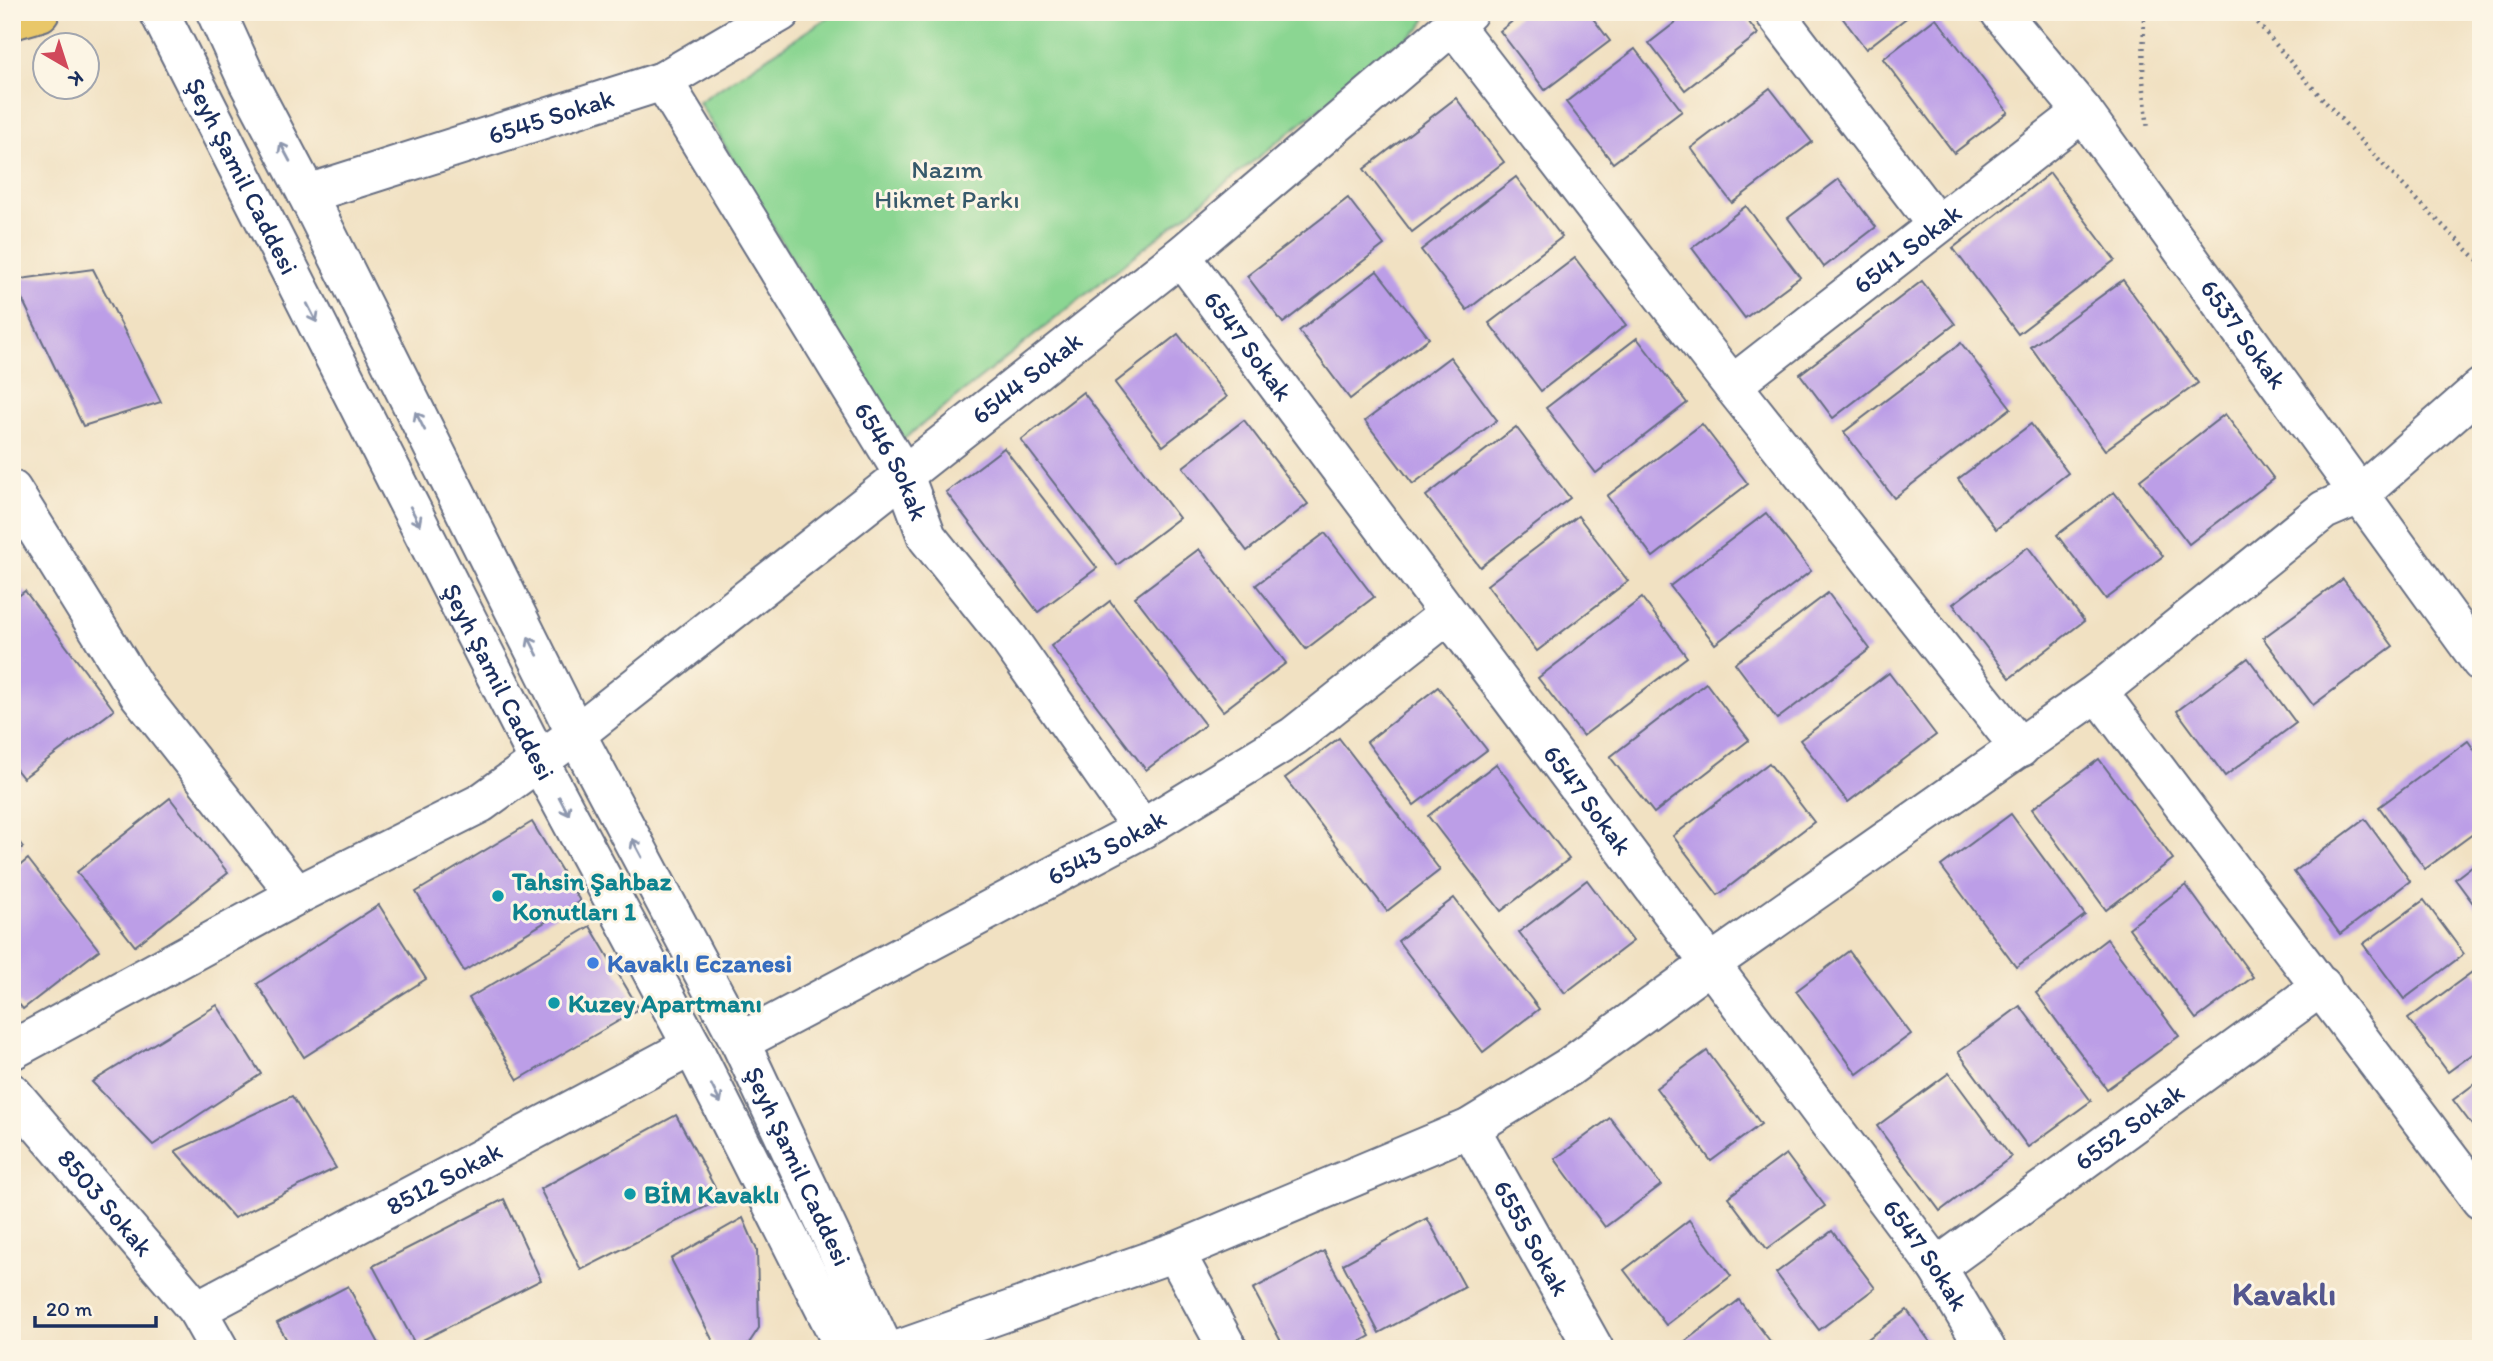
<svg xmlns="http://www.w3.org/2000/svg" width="2493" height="1361" font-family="Itim,sans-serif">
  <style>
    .green { fill: #8bd692; stroke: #538278; stroke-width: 2 }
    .building { fill: #bc9ee7 }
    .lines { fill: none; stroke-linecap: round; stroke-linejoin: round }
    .minor-casing { stroke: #666d81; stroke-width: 42 }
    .major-casing { stroke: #666d81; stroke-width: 42 }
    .path { stroke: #666d81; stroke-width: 4.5; stroke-dasharray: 2 5; stroke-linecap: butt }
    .minor { stroke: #fff; stroke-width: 38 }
    .major { stroke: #e9c769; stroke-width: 38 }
    .oneway { stroke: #8d97ae }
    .culture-dot { fill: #0f9aa8; stroke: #fcf5e5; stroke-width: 2.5 }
    .shop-dot { fill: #3f7fe0; stroke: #fcf5e5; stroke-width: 2.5 }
    .labels { text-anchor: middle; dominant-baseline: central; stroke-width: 6; stroke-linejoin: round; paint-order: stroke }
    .street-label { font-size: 26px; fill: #1b2f5e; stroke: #fcf5e5 }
    .park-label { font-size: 26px; fill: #37596b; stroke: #fcf5e5 }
    .culture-label { font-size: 26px; font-weight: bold; fill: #0d838f; stroke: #fcf5e5; text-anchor: start }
    .shop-label { font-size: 26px; font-weight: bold; fill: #366cbe; stroke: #fcf5e5; text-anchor: start }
    .district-label { font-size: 33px; font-weight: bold; fill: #53568e; stroke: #fcf5e5 }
  </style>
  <rect width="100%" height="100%" fill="#fcf5e5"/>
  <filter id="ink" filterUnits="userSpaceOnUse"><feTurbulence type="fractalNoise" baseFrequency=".0143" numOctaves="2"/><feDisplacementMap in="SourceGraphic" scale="14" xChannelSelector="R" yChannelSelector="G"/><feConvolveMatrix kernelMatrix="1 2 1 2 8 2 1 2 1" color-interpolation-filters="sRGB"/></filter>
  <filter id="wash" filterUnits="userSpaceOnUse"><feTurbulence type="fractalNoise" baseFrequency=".00686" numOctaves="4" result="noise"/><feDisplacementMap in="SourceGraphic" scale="28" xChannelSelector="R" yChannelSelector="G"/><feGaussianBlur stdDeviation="1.57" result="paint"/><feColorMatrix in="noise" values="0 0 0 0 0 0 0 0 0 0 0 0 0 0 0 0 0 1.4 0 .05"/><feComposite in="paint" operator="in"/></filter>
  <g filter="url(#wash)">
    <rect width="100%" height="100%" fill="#f1e1c2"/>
    <path class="green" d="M 839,12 L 1428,12 L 1421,28 L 900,442 L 699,102 L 833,14 Z"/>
    <g id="blocks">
      <g class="building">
        <path d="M 1524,12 L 1588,12 L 1610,41 L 1545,90 L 1500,31 Z"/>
        <path d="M 1689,12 L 1741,12 L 1758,34 L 1685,90 L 1649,43 Z"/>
        <path d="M 1838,12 L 1914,12 L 1866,49 Z"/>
        <path d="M 1936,18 L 2008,112 L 1954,153 L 1883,59 Z"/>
        <path d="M 1635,49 L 1682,111 L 1613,163 L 1566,102 Z"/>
        <path d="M 1770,88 L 1812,142 L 1732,203 L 1691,148 Z"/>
        <path d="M 1456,98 L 1504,162 L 1412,232 L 1364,169 Z"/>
        <path d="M 2050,173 L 2115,260 L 2018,334 L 1953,248 Z"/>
        <path d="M 1516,177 L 1562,237 L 1467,310 L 1421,250 Z"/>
        <path d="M 1839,179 L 1876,227 L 1824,267 L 1788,218 Z"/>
        <path d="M 1348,198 L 1384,245 L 1283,323 L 1247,276 Z"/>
        <path d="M 1746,206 L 1800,277 L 1745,318 L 1692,248 Z"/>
        <path d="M 1575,258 L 1626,325 L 1541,391 L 1489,323 Z"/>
        <path d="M 93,269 L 161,402 L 83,426 L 13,280 Z"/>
        <path d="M 1377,271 L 1429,338 L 1350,399 L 1299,331 Z"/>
        <path d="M 2123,280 L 2198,383 L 2105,450 L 2031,347 Z"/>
        <path d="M 1922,281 L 1955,324 L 1833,418 L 1800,374 Z"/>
        <path d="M 1178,334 L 1227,397 L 1163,446 L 1115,383 Z"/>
        <path d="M 1637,338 L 1687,403 L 1596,473 L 1546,408 Z"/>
        <path d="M 1961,343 L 2011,408 L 1894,498 L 1844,432 Z"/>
        <path d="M 1450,357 L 1497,420 L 1413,484 L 1365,421 Z"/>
        <path d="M 1083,392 L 1179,518 L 1117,565 L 1021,440 Z"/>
        <path d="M 2225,414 L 2274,479 L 2189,544 L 2140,480 Z"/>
        <path d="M 1244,420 L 1308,504 L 1247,551 L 1183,467 Z"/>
        <path d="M 1702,424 L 1748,484 L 1653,557 L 1607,496 Z"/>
        <path d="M 2031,424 L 2068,473 L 1996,529 L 1958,479 Z"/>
        <path d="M 1516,427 L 1570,498 L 1480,567 L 1426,496 Z"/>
        <path d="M 1004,448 L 1097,568 L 1038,612 L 946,492 Z"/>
        <path d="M 2114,492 L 2163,556 L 2106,599 L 2057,535 Z"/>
        <path d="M 1766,513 L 1811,571 L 1715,644 L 1670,586 Z"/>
        <path d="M 1578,516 L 1628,581 L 1537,651 L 1487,585 Z"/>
        <path d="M 1325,533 L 1374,597 L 1306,649 L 1256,585 Z"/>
        <path d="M 2028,547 L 2084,621 L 2010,678 L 1953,604 Z"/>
        <path d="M 1199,549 L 1286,663 L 1223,711 L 1135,597 Z"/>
        <path d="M 2343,579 L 2393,646 L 2313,705 L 2263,638 Z"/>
        <path d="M 25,591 L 114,710 L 23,778 L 12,764 L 12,601 Z"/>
        <path d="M 1828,593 L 1870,649 L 1777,719 L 1735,663 Z"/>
        <path d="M 1642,598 L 1687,657 L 1583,736 L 1538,678 Z"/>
        <path d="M 1110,601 L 1205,725 L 1146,770 L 1051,646 Z"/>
        <path d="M 2248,658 L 2296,723 L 2225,776 L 2177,711 Z"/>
        <path d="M 1889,673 L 1936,735 L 1848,802 L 1800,740 Z"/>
        <path d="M 1706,683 L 1749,740 L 1654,813 L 1610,757 Z"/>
        <path d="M 1438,687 L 1487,750 L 1414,805 L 1367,742 Z"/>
        <path d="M 1339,738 L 1440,870 L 1387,911 L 1285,778 Z"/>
        <path d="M 2468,741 L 2481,759 L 2481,828 L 2425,869 L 2379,807 Z"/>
        <path d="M 2099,759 L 2173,859 L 2106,910 L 2032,809 Z"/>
        <path d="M 1769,763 L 1814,822 L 1718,895 L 1673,836 Z"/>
        <path d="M 1496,764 L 1569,859 L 1501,911 L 1428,816 Z"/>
        <path d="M 170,798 L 228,873 L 135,946 L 77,872 Z"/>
        <path d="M 2011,814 L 2085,915 L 2016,967 L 1941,866 Z"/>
        <path d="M 2365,819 L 2410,881 L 2340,934 L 2294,872 Z"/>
        <path d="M 532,822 L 580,901 L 464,971 L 416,892 Z"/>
        <path d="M 12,833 L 23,847 L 12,856 Z"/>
        <path d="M 28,859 L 99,950 L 23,1009 L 12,995 L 12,872 Z"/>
        <path d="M 2481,859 L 2481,914 L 2455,879 Z"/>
        <path d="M 1587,880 L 1633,941 L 1565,993 L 1519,932 Z"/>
        <path d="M 2186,885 L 2253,977 L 2196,1019 L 2129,928 Z"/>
        <path d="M 1454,898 L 1539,1009 L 1483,1052 L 1398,941 Z"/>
        <path d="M 2424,900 L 2464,954 L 2404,999 L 2363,944 Z"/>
        <path d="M 379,905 L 426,979 L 304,1057 L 257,984 Z"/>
        <path d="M 590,926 L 639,1009 L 518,1080 L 469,998 Z"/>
        <path d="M 2107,939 L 2179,1036 L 2107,1089 L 2036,993 Z"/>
        <path d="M 1849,951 L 1911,1034 L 1857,1074 L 1796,991 Z"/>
        <path d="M 2475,970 L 2481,978 L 2481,1048 L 2448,1072 L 2408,1019 Z"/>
        <path d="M 217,1005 L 261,1074 L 153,1145 L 92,1082 Z"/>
        <path d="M 2020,1006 L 2091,1101 L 2028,1147 L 1958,1052 Z"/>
        <path d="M 1707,1051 L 1761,1124 L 1711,1161 L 1656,1088 Z"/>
        <path d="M 1949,1073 L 2011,1157 L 1940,1211 L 1877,1126 Z"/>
        <path d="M 2481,1079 L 2481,1137 L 2453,1100 Z"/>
        <path d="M 292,1096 L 336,1168 L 234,1218 L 175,1151 Z"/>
        <path d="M 676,1115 L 721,1199 L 581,1270 L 540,1189 Z"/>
        <path d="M 1610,1118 L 1661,1185 L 1605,1227 L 1555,1159 Z"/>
        <path d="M 1786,1154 L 1825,1206 L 1767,1249 L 1728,1197 Z"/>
        <path d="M 504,1199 L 541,1280 L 415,1344 L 373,1266 Z"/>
        <path d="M 743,1218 L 757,1250 L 759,1328 L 747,1346 L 739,1349 L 717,1349 L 671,1259 Z"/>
        <path d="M 1427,1218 L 1465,1287 L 1379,1333 L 1343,1264 Z"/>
        <path d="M 1689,1220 L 1731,1276 L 1666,1325 L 1624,1270 Z"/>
        <path d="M 1832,1231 L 1875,1288 L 1819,1330 L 1776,1273 Z"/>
        <path d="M 1324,1251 L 1370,1336 L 1347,1349 L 1285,1349 L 1253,1289 Z"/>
        <path d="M 348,1286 L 382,1349 L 292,1349 L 277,1323 Z"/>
        <path d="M 1739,1300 L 1776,1349 L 1675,1349 Z"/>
        <path d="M 1907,1310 L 1935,1349 L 1864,1349 L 1861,1344 Z"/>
      </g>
    </g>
  </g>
  <g filter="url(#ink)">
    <use href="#blocks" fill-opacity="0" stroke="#666d81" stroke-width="2"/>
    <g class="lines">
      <g class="minor-casing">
        <g id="minor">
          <path id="s1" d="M 159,12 L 539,761 L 692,1046 L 845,1349"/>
          <path id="s2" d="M 216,12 L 248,82 L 307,194 L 576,734 L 740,1042 L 884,1349"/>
          <path d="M 1774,12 L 1936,224"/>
          <path id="s3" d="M 2000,12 L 2083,112 L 2481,662"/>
          <path d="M 1454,26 L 1732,385 L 2020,748"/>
          <path id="s4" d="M 663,81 L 904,475 L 927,537 L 1009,639 L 1142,829"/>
          <path id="s5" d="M 307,194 L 663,81 L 781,12"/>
          <path id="s6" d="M 1181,256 L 1937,1267 L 1986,1349"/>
          <path id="s7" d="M 1732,385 L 2083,112"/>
          <path d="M 12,490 L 138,693 L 297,895"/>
          <path d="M 2098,692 L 2481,1200"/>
          <path id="s8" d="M 740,1042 L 1142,829 L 1294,736 L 1447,615"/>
          <path id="s9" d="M 12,1050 L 297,895 L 481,803 L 576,734 L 1181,256 L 1468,12"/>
          <path id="s10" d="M 12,1093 L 197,1310 L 219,1349"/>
          <path id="s11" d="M 1470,1128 L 1594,1349"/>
          <path d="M 1175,1252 L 1228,1349"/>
          <path id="s12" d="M 1937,1267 L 2322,986"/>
          <path id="s13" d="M 197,1310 L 692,1046"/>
          <path d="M 901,1349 L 1175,1252 L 1470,1128 L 1569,1067 L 1709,965 L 2098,692 L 2324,510 L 2359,495 L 2481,388"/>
        </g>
      </g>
      <g class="major-casing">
        <path id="major" d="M 12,20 L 40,12"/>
      </g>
      <g class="path">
        <path d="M 2144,12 L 2143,80 L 2148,130"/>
        <path d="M 2249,12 C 2321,101 2398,183 2481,263"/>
      </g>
      <use href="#minor" class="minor"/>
      <use href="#major" class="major"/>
    </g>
    <defs><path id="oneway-shaft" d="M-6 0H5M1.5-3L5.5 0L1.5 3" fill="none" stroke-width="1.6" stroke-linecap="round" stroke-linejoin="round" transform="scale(1.75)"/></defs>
    <g class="oneway">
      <use href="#oneway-shaft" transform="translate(285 152) rotate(-118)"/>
      <use href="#oneway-shaft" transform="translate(312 313) rotate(63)"/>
      <use href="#oneway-shaft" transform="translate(420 421) rotate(-117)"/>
      <use href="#oneway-shaft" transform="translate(415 516) rotate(63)"/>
      <use href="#oneway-shaft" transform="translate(533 646) rotate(-117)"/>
      <use href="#oneway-shaft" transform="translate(564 806) rotate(62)"/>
      <use href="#oneway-shaft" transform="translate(637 848) rotate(-118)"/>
      <use href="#oneway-shaft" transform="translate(716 1094) rotate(63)"/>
    </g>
  </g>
  <g class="culture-dot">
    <circle cx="498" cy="896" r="7"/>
    <circle cx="554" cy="1003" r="7"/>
    <circle cx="630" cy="1194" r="7"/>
  </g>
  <circle class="shop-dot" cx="593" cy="963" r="7"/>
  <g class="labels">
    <g class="street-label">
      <text stroke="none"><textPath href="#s5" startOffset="256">6545 Sokak</textPath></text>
      <text stroke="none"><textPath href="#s1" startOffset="184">Şeyh Şamil Caddesi</textPath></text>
      <text stroke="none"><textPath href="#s7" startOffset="222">6541 Sokak</textPath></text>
      <text stroke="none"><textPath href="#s3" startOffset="404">6537 Sokak</textPath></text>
      <text stroke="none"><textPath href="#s6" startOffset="112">6547 Sokak</textPath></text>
      <text stroke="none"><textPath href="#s9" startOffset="1222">6544 Sokak</textPath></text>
      <text stroke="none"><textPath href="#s4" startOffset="444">6546 Sokak</textPath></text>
      <text stroke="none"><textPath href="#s1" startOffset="751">Şeyh Şamil Caddesi</textPath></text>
      <text stroke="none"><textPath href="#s6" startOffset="679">6547 Sokak</textPath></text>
      <text stroke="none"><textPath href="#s8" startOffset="415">6543 Sokak</textPath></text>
      <text stroke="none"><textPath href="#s12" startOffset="238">6552 Sokak</textPath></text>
      <text stroke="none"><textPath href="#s2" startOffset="1293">Şeyh Şamil Caddesi</textPath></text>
      <text stroke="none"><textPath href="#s13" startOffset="280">8512 Sokak</textPath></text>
      <text stroke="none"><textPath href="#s10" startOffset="144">8503 Sokak</textPath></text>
      <text stroke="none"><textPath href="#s11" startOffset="126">6555 Sokak</textPath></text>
      <text stroke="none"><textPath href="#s6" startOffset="1246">6547 Sokak</textPath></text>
    </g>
    <g class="park-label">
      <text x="947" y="169">Nazım<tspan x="947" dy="30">Hikmet Parkı</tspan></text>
    </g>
    <g class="culture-label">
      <text x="512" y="881">Tahsin Şahbaz<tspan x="512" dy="30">Konutları 1</tspan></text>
      <text x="568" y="1003">Kuzey Apartmanı</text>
      <text x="644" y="1194">BİM Kavaklı</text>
    </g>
    <g class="shop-label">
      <text x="607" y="963">Kavaklı Eczanesi</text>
    </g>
    <g class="district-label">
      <text x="2284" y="1293">Kavaklı</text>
    </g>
  </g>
  <rect width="2493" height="1361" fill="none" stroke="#fcf5e5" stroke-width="42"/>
  <g transform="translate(66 66) rotate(141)"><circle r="33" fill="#fcf5e5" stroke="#a2a6af" stroke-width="2"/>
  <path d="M0-5L12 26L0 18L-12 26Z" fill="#d1495b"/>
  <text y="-10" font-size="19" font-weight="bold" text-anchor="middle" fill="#1b2f5e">K</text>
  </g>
  <path d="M35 1316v10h121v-10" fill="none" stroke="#1b2f5e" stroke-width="3.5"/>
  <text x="46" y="1316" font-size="21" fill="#1b2f5e" stroke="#fcf5e5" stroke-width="5" paint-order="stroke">20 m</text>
</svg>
